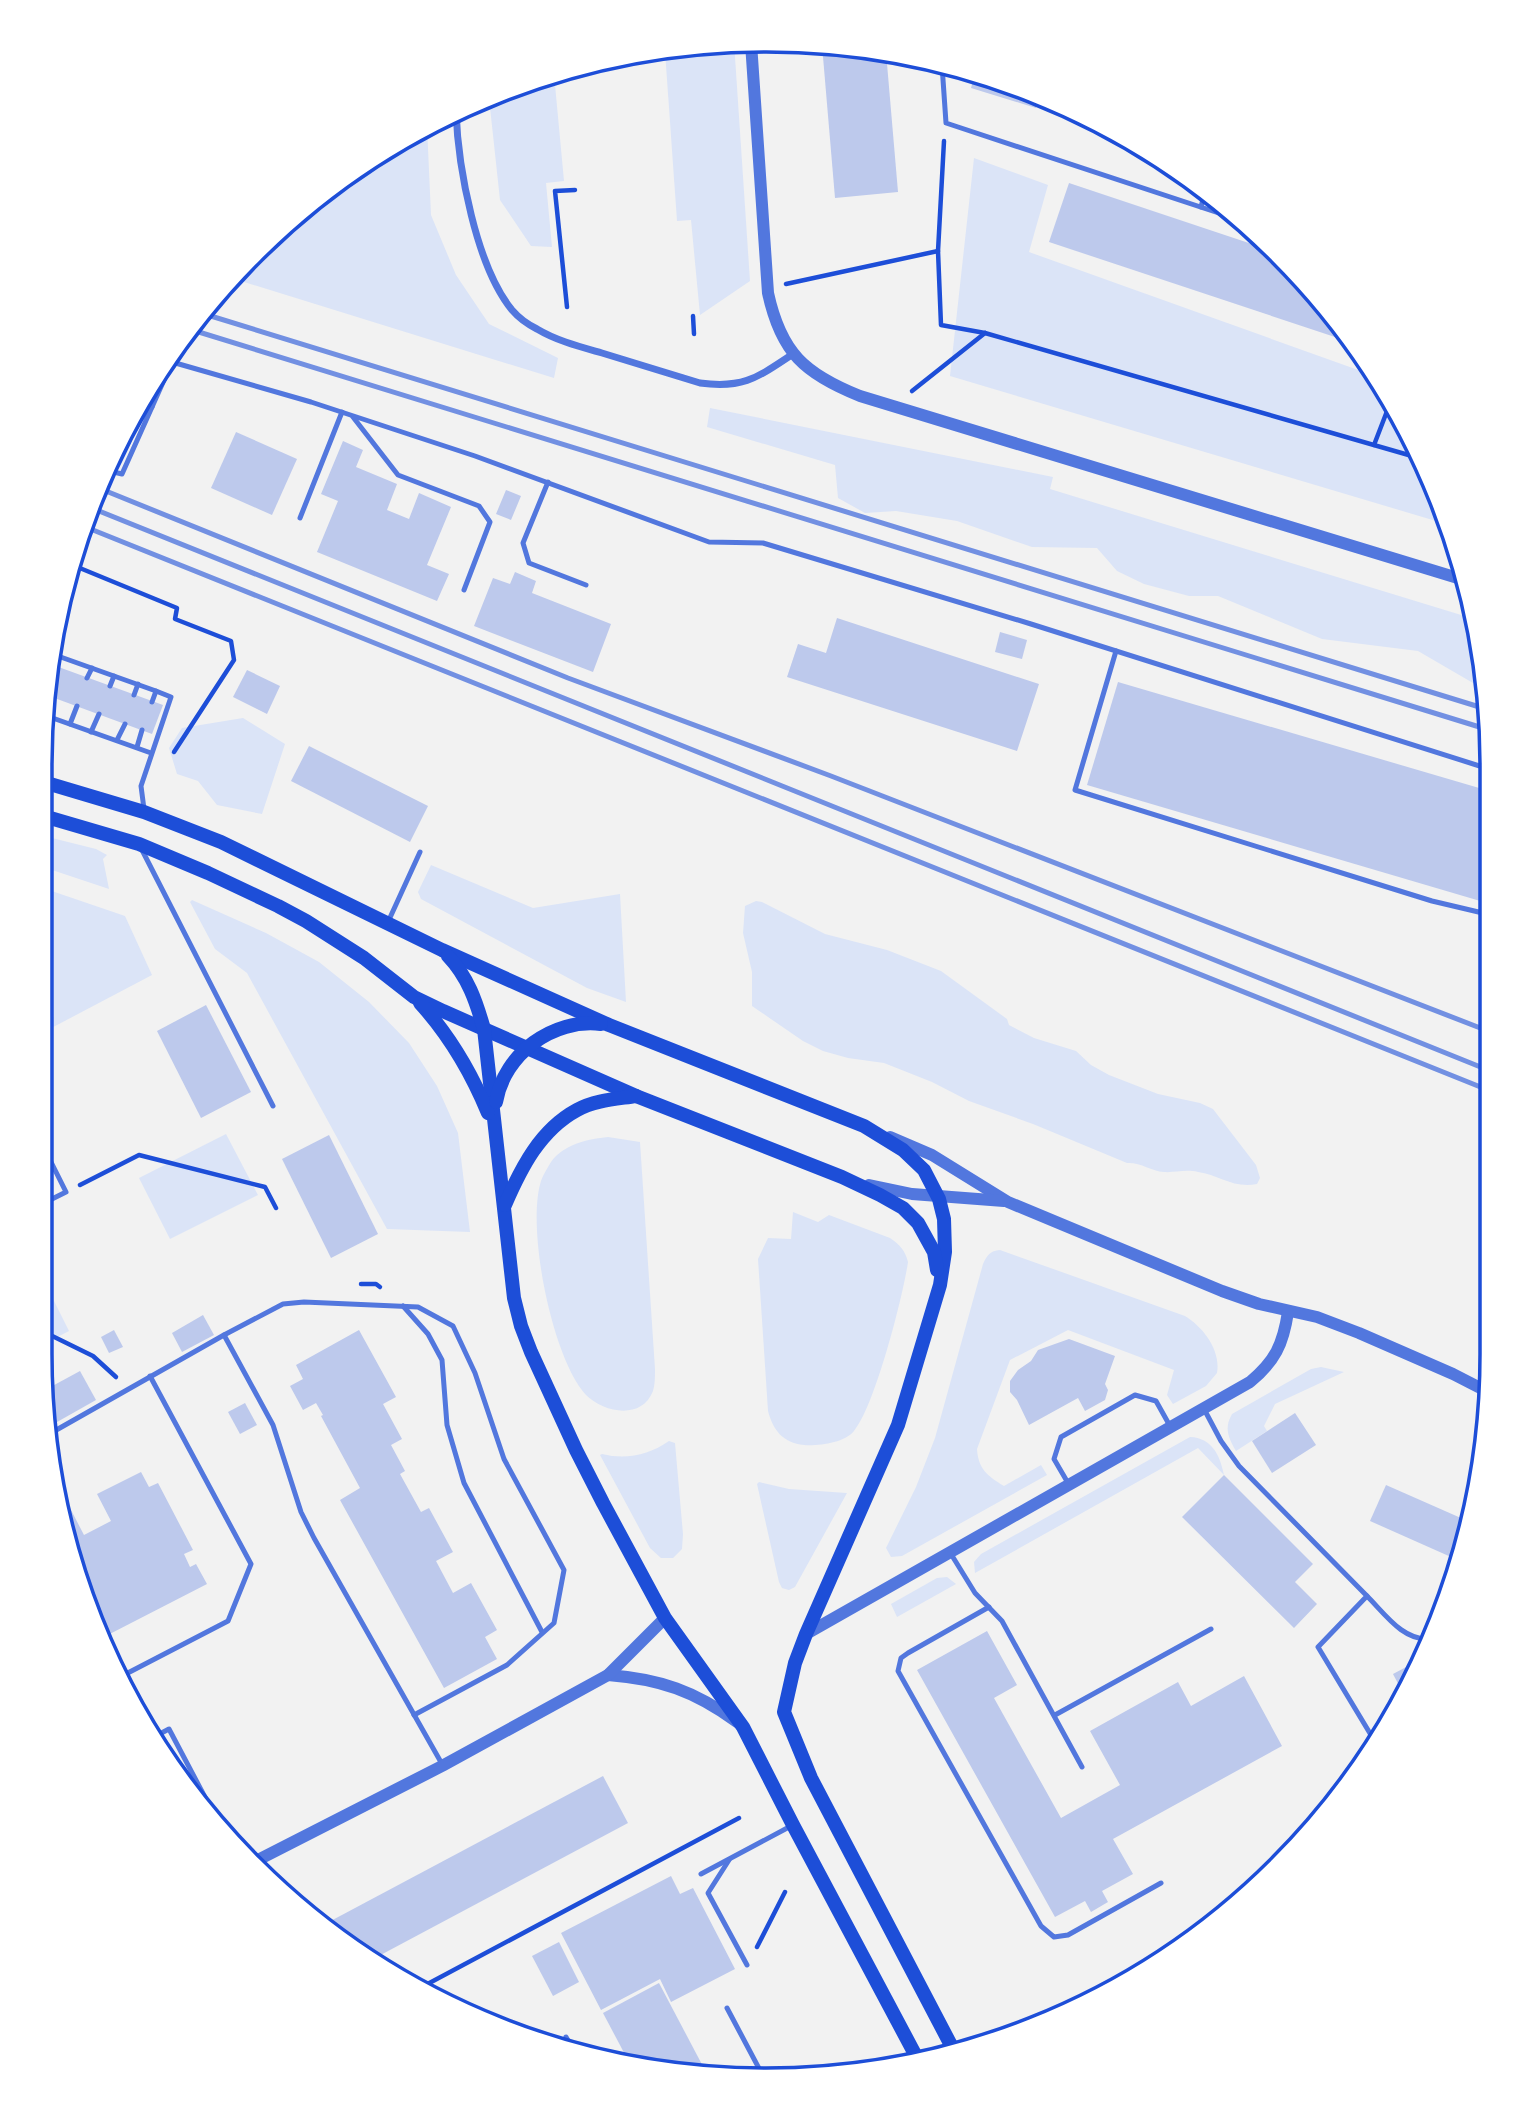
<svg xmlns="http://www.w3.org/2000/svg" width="1532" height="2120" font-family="'DM Sans',sans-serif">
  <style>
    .green { fill: #dbe4f7 }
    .building { fill: #bdc9ec }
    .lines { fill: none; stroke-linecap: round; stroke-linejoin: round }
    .path { stroke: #1d4ed8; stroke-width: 4.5 }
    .service { stroke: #5277de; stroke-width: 5 }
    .minor { stroke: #5277de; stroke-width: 7 }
    .tertiary { stroke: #5277de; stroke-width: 12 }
    .secondary { stroke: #1d4ed8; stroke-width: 14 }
    .rail { stroke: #7290e2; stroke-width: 5 }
    .rim { fill: none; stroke: #1d4ed8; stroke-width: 3.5 }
  </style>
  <rect width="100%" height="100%" fill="#f2f2f2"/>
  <g class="green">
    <path d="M 718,42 L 734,42 L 750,281 L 700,315 L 691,220 L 677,221 L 665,51 Z"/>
    <path d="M 554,74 L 564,181 L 546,183 L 552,247 L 531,246 L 500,200 L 489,98 Z"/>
    <path d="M 427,126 L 431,215 L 456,275 L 489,324 L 558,358 L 554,378 L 231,278 L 324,190 Z"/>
    <path d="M 974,158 L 1048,185 L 1029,252 L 1361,371 L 1364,364 L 1436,488 L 1446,524 L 950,376 Z"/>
    <path d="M 710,408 L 1053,477 L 1050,489 L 1471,618 L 1485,671 L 1486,685 L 1473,683 L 1418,651 L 1322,639 L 1218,596 L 1189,596 L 1144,584 L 1117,571 L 1097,548 L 1032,547 L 957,521 L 896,511 L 865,513 L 838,498 L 835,465 L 707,427 Z"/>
    <path d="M 243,718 L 285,744 L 262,814 L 217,805 L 198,781 L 177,774 L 169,748 L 182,728 Z"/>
    <path d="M 40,835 L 96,849 L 107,855 L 103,859 L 109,889 L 40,866 Z"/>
    <path d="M 431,865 L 533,908 L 620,894 L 626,1002 L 587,988 L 421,899 L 418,892 Z"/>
    <path d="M 40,887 L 125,916 L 152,975 L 40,1034 Z"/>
    <path d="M 192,900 L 266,933 L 319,962 L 369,1002 L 409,1043 L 437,1086 L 458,1133 L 470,1232 L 387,1229 L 247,973 L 215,949 L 190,902 Z"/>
    <path d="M 756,901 L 762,902 L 825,934 L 887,950 L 941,971 L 1007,1019 L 1009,1025 L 1034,1038 L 1076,1051 L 1091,1065 L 1109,1075 L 1158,1094 L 1200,1103 L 1213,1109 L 1256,1165 L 1260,1178 L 1257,1184 C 1234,1189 1219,1175 1198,1172 C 1185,1169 1174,1173 1164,1172 C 1151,1171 1140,1162 1127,1163 L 1033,1124 L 969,1101 L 932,1082 L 884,1063 L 848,1058 L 823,1051 L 803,1041 L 752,1006 L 752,972 L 743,933 L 745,906 Z"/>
    <path d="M 226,1134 L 258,1195 L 170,1239 L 139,1178 Z"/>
    <path d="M 608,1137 L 640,1142 L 655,1369 C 655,1376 655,1385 653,1391 C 642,1420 604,1413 586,1395 C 552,1358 526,1228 541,1181 C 543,1175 548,1167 551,1162 C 564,1144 588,1139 608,1137 Z"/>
    <path d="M 793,1212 L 818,1222 L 829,1215 L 890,1238 C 900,1245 905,1250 908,1262 C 903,1296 875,1406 854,1431 C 844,1443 819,1446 804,1445 C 783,1443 773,1430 768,1411 L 758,1259 L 768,1238 L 791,1239 Z"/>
    <path d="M 1000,1250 L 1185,1316 C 1203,1327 1221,1350 1217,1373 L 1206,1386 L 1173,1404 L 1167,1395 L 1174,1370 L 1068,1330 L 1010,1360 L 977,1449 C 978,1468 987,1476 1004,1486 L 1041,1465 L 1047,1475 L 902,1556 L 891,1557 L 886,1548 L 916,1487 L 935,1438 L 983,1264 C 987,1255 990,1251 1000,1250 Z"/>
    <path d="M 40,1273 L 69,1331 L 40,1346 Z"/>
    <path d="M 1321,1367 L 1344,1372 L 1275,1404 L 1264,1426 L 1267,1431 L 1236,1451 C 1228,1437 1224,1428 1232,1414 L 1311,1369 Z"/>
    <path d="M 1190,1437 C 1212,1438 1220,1455 1224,1475 L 1198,1448 L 975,1573 L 974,1562 L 981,1554 Z"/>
    <path d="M 669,1441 L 675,1443 L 683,1534 L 682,1549 L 673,1558 L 661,1558 L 650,1548 L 600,1455 L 602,1454 C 626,1460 649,1455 669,1441 Z"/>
    <path d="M 759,1482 L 789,1489 L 847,1493 L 795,1587 L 789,1590 L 782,1588 L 779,1582 L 757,1484 Z"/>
    <path d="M 947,1577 L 956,1584 L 897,1617 L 891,1604 L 937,1578 Z"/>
  </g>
  <g class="building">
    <path d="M 822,45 L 860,46 L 886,52 L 898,192 L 835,198 Z"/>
    <path d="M 975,73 L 999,79 L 1039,97 L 1036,108 L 971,88 Z"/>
    <path d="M 1069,183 L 1273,251 L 1342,324 L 1347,333 L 1344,340 L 1049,242 Z"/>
    <path d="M 236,432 L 297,459 L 272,515 L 211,488 Z"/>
    <path d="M 343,441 L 363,450 L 356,467 L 397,484 L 387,510 L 409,519 L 419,493 L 451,507 L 427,565 L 449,574 L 437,601 L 317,552 L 338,501 L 321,494 Z"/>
    <path d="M 506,490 L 521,496 L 511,520 L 496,514 Z"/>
    <path d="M 515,572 L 536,581 L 532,593 L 611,624 L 593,672 L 474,626 L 493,578 L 510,584 Z"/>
    <path d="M 837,618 L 1039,684 L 1017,751 L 787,677 L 798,644 L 826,653 Z"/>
    <path d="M 1000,632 L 1027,640 L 1022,659 L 995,652 Z"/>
    <path d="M 53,665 L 163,705 L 152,734 L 49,696 Z"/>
    <path d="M 247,670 L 280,686 L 267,714 L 233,697 Z"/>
    <path d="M 1118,682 L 1486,790 L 1487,903 L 1087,785 Z"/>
    <path d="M 309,746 L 428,806 L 410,842 L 291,781 Z"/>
    <path d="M 206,1005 L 251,1092 L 201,1118 L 157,1031 Z"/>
    <path d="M 329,1135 L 378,1234 L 331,1258 L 282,1159 Z"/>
    <path d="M 203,1315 L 214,1335 L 182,1352 L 172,1333 Z"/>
    <path d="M 114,1330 L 123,1347 L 109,1353 L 101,1337 Z"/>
    <path d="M 359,1330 L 396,1397 L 383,1404 L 402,1439 L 391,1445 L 405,1471 L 400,1474 L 421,1512 L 429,1508 L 453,1552 L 436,1561 L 453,1593 L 471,1583 L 497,1630 L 485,1637 L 497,1659 L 444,1688 L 340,1500 L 360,1488 L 321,1416 L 323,1415 L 316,1403 L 303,1410 L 290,1386 L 303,1379 L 296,1365 Z"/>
    <path d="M 1069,1339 L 1115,1356 L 1105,1384 L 1108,1390 L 1105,1400 L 1085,1411 L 1078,1398 L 1029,1425 L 1017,1400 L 1010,1392 L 1010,1381 L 1018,1370 L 1031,1361 L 1038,1350 Z"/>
    <path d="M 80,1371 L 96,1400 L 50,1426 L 45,1390 Z"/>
    <path d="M 245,1403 L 257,1425 L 240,1434 L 228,1412 Z"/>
    <path d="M 1295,1413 L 1316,1445 L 1272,1473 L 1252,1441 Z"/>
    <path d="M 141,1472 L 149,1487 L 158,1483 L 193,1550 L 184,1554 L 190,1567 L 196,1564 L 207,1584 L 100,1639 L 65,1542 L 57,1483 L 84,1535 L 111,1521 L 97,1494 Z"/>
    <path d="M 1224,1475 L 1313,1564 L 1295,1582 L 1317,1604 L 1294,1628 L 1182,1517 Z"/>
    <path d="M 1386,1485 L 1470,1522 L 1467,1542 L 1460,1561 L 1370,1521 Z"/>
    <path d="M 987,1631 L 1017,1685 L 994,1698 L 1061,1818 L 1120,1785 L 1090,1731 L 1178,1682 L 1191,1706 L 1244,1676 L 1282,1746 L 1113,1839 L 1133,1874 L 1102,1891 L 1108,1902 L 1091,1912 L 1085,1901 L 1055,1917 L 917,1670 Z"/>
    <path d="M 1423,1658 L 1417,1675 L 1404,1695 L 1393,1674 Z"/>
    <path d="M 603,1776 L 628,1823 L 375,1958 L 325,1924 Z"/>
    <path d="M 671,1876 L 680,1894 L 693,1888 L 735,1969 L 671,2002 L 660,1979 L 601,2010 L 561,1933 Z"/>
    <path d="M 559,1942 L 579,1982 L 553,1996 L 532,1956 Z"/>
    <path d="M 659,1983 L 707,2074 L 671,2073 L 630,2064 L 603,2013 Z"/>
  </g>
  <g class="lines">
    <g class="path">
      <path d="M 944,141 L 938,251 L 941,325 L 985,333 L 1419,458"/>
      <path d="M 786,284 L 938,251"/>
      <path d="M 567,307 L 555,191 L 575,190"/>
      <path d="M 693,316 L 694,334"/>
      <path d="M 912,391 L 985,333"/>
      <path d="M 1374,445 L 1389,406"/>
      <path d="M 70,564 L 177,608 L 175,619 L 231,641 L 234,660 L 174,752"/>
      <path d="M 80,1185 L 139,1155 L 265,1187 L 276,1208"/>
      <path d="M 361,1284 L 376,1284 L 380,1287"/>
      <path d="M 40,1330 L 93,1356 L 116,1377"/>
      <path d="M 757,1947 L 785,1892"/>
      <path d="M 420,1988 L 739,1818"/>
    </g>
    <g class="service">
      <path d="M 942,65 L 946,123 L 1246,222"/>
      <path d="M 1201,207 L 1205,192"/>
      <path d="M 165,360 L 311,402 L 475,456 L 709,542 L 763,543 L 1031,624 L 1486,768"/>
      <path d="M 141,402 L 152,407 L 172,362"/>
      <path d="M 353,417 L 398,475 L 479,506 L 490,522 L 464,590"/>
      <path d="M 105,470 L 122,474 L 152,407"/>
      <path d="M 548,482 L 523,543 L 529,563 L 586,585"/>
      <path d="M 300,518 L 342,412"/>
      <path d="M 1116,651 L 1075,790 L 1432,901 L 1487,914"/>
      <path d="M 55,655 L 156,691 L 152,702"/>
      <path d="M 87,678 L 92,668"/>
      <path d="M 110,686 L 114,676"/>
      <path d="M 134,695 L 138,684"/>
      <path d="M 47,716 L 151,753"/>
      <path d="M 70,724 L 77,706"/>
      <path d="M 91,732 L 99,714"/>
      <path d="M 117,740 L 125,724"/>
      <path d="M 137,747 L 142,730"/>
      <path d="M 144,809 L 141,786 L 171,697 L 156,691"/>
      <path d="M 142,850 L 273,1106"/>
      <path d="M 388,922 L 420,852"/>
      <path d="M 40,1205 L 66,1192 L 40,1140"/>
      <path d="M 403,1306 L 428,1334 L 442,1360 L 447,1425 L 464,1483 L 542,1632"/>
      <path d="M 224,1335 L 283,1304 L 304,1302 L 418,1307 L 453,1326 L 475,1373 L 504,1459 L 564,1570 L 554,1623 L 507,1665 L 414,1715"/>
      <path d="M 1204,1409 L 1221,1441 L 1239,1466 L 1367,1596 L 1318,1647 L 1374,1740"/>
      <path d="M 51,1433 L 224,1335 L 273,1425 L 301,1512 L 314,1538 L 442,1764"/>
      <path d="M 1068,1483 L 1054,1459 L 1061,1437 L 1135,1395 L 1156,1401 L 1170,1426"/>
      <path d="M 951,1554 L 975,1593 L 1002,1621 L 1082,1767"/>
      <path d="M 1367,1596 C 1385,1614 1403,1641 1430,1639"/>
      <path d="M 989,1607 L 908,1653 L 901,1658 L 898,1671 L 1041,1926 L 1054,1937 L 1068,1935 L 1161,1883"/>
      <path d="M 120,1677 L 228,1621 L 251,1564 L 150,1376"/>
      <path d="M 1055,1715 L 1211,1629"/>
      <path d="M 152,1738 L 169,1729 L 217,1820"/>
      <path d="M 729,1860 L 708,1893 L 747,1965"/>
      <path d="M 701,1874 L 791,1826"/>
      <path d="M 727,2008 L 762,2074"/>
      <path d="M 566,2037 L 574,2051"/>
    </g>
    <path class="minor" d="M 456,111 C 458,167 476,266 512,310 C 518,317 529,325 537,329 C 557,341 581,347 602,353 C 635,363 668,373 700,383 C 744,389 758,377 793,354"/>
    <g class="tertiary">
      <path d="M 751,43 L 768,293 C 781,353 805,374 860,396 L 1461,579"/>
      <path d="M 890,1137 L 932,1155 L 1008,1202 L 1222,1291 L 1259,1304 L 1317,1317 L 1359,1333 L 1453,1374 L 1490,1393"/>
      <path d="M 869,1185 L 912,1194 L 1004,1201"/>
      <path d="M 806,1634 L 1250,1382 C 1275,1361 1283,1345 1288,1312"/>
      <path d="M 608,1675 C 660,1679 695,1691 737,1722"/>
      <path d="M 254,1862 L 442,1766 L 608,1675 L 665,1618"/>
    </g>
    <g class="secondary">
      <path d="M 40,781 L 144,812 L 221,842 L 442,950 L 609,1025 L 864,1126 L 903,1150 L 924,1170 L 939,1199 L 944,1219 L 945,1252 L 940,1285 L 898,1425 L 806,1634 L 795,1663 L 784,1712 L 811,1778 L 953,2049"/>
      <path d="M 40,815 L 139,844 L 208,873 L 278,906 L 306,921 L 364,958 L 414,997 L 443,1011 L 636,1096 L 842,1177 L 880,1195 L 903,1208 L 918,1223 L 934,1252 L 937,1270"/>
      <path d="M 448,956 C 468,977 476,1001 484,1029 L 514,1298 L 521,1326 L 531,1352 L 576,1450 L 603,1503 L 665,1618 L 743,1727 L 793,1825 L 917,2058"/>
      <path d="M 420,1003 C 450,1036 471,1072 488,1113"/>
      <path d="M 496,1102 C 504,1054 553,1018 601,1024"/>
      <path d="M 505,1205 C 521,1168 540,1130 577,1110 C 595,1100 617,1099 636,1096"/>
    </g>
    <g class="rail">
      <path d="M 201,313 L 1486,709"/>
      <path d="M 189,329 L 1486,729"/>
      <path d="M 96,487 L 568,678 L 831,776 L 1488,1031"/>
      <path d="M 89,507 L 1488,1070"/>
      <path d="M 83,526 L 1488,1090"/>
    </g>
  </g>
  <path d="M0 0H1532V2120H0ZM766 52H766A714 714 0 0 1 1480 766V1354A714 714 0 0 1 766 2068H766A714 714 0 0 1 52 1354V766A714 714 0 0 1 766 52Z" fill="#fff" fill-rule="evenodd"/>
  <path class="rim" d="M766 52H766A714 714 0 0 1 1480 766V1354A714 714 0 0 1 766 2068H766A714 714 0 0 1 52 1354V766A714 714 0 0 1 766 52Z"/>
</svg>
